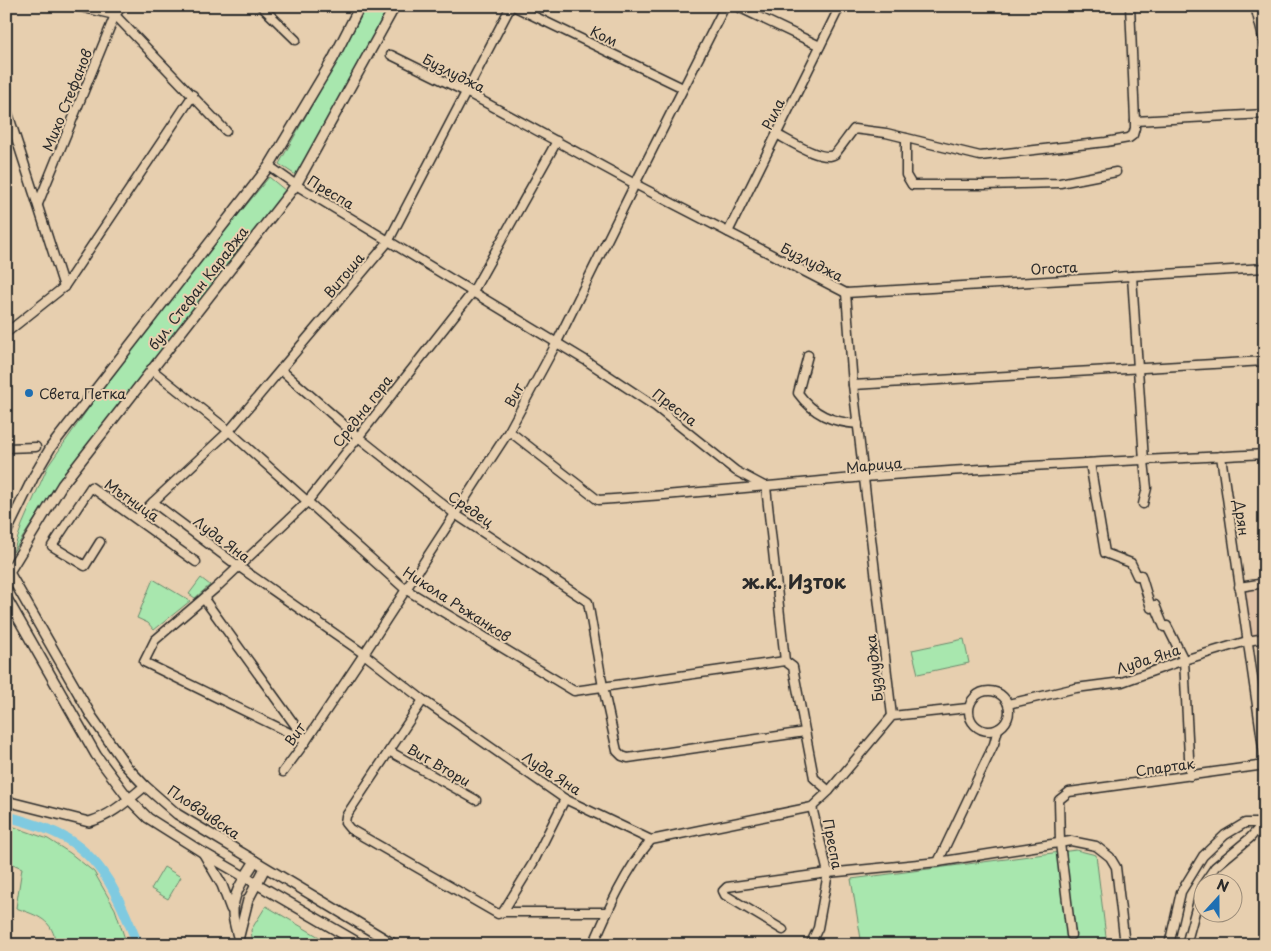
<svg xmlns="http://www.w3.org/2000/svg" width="1271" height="951" font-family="'Playpen Sans',sans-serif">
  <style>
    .built { fill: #e0c2a6 }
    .green { fill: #a8e7ae; stroke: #6a896c }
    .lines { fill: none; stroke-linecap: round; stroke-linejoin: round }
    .canal { stroke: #7fcae0; stroke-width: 10 }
    .minor-casing { stroke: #2b2b2b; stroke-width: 11 }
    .tertiary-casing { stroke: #2b2b2b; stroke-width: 12 }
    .minor { stroke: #e7cfaf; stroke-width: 8 }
    .tertiary { stroke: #e7cfaf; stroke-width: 9 }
    .poi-dot { fill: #1f6fb2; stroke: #e7cfaf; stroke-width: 2 }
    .labels { text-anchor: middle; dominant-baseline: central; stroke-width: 4; stroke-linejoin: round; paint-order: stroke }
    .street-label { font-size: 14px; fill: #2b2b2b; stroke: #e7cfaf }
    .poi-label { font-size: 14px; fill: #2b2b2b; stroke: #e7cfaf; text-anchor: start }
    .district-label { font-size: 19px; font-weight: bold; fill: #2b2b2b; stroke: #e7cfaf }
  </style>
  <rect width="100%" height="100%" fill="#e7cfaf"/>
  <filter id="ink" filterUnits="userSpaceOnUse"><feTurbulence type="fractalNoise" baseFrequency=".02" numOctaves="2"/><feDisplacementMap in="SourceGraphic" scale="10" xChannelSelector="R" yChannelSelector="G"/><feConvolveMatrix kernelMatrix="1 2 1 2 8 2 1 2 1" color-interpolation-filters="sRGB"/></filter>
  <g filter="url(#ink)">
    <path class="built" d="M 1265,586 L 1265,633 L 1252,636 L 1244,590 Z"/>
    <g class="green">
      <path d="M 367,6 L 390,6 L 297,176 L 279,164 Z"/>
      <path d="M 269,177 L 286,191 L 63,476 L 13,552 L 22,525 L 48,466 L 95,399 L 201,261 Z"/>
      <path d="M 201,578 L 210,585 L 195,598 L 189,594 Z"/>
      <path d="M 153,579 L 190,601 L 154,630 L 148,623 L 137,618 Z"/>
      <path d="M 964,639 L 969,663 L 918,674 L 912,650 Z"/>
      <path d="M 6,824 L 48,839 L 70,853 L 94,872 L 115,909 L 127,945 L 56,945 C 53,919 38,916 16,908 L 22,868 L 6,861 Z"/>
      <path d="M 1076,850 L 1096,855 L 1107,945 L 862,945 L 851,879 Z"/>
      <path d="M 164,867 L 181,877 L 168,899 L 151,889 Z"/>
      <path d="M 266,906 L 333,945 L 253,945 L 251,930 Z"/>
    </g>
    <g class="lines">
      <path class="canal" d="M 6,816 C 24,821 43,826 60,835 C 104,857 121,902 138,945"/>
      <g class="minor-casing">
        <g id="minor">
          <path d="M 75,6 L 115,15 L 226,131"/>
          <path d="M 261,6 L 296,40"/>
          <path d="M 513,6 L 683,88"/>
          <path d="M 736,6 L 820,46"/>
          <path d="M 1130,6 L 1135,121"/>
          <path d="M 1255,6 L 1265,46"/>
          <path d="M 391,55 L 466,92 L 635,184 L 846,293"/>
          <path d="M 6,107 L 64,287"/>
          <path d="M 776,134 C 788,140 823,163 835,154 C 837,152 850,134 854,129 L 886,133 L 980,156 L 1106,142 L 1129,138 L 1133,135 L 1135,128 L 1135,121 L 1265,114"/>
          <path d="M 906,138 L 906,175 L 912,185 L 983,185 L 1060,183 L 1116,172"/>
          <path d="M 269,166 L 296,185 L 585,360 L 656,407 L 736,471 L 766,487 L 785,661 L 793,667 L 814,778 L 829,791"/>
          <path d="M 38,204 L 115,15 L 122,6"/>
          <path d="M 728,232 L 840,6"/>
          <path d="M 1132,276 L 1144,461 L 1147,488 L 1143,504"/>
          <path d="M 846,293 L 853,385 L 892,716"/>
          <path d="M 846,293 L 1265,268"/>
          <path d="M 6,333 L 64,287 L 193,95"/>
          <path d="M 808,355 L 798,393 C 814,415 832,422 858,424"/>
          <path d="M 151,369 L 229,431 L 405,589 L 574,691 L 785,661"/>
          <path d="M 281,370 L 357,436 L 455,514 L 588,602 L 603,687 L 617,751 L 622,756 L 628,758 L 805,732"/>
          <path d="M 853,385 L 1265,361"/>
          <path d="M 509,431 L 598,500 C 687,494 776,485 865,477 C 998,466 1132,461 1265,454"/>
          <path d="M 6,448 L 36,447"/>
          <path d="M 1221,456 L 1265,761"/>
          <path d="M 1090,463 L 1105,553 L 1131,563 L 1137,576 L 1141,575 L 1151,608 L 1155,605 L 1164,627 L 1167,626 L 1184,660 L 1190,776"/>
          <path d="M 153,502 L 238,566 L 364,654 L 423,700 L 565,799 L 651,840 L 812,807 L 829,791 L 892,716 L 968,708"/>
          <path d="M 137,518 L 153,502 L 229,431 L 388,242 L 511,6"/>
          <path d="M 100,542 L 85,566 L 52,546 L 91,487 L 196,562"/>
          <path d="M 1239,587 L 1265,583"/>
          <path d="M 204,599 L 305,739"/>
          <circle cx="989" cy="711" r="20"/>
          <path d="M 423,700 L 346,816 L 345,823 L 350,829 L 498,914 L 503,912 L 533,863 L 565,799"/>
          <path d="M 1008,704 L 1076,688 L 1122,682 L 1184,660 L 1247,641 L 1265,638"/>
          <path d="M 306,741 L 144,662 L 155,640 L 217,587 L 307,502 L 472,293 L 557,141"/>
          <path d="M 389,751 L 476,800"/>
          <path d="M 283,772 L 306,741 L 364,654 L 509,431 L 556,344 L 635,184 L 725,6"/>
          <path d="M 938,862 L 994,744 L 998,729"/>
          <path d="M 503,912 L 607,912"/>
          <path d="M 783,930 L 725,895 L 723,891 L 727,887 L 828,873 L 938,862 L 1071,841 L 1096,846 L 1110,857 L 1116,867 L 1125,945"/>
          <path d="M 1071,935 L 1060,843 L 1059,800 L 1069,792 L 1265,765"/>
          <path d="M 593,945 C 609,908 625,871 651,840"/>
          <path d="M 810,945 L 818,928 L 828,873 L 812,807"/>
          <path d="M 1169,945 L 1181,892 L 1203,856 L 1225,835 L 1245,823 L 1265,823"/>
          <path d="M 1186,945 L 1202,886 L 1215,867 L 1250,838 L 1263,823"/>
        </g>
      </g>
      <g class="tertiary-casing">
        <g id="tertiary">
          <path d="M 6,533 L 34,476 L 51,447 L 269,166 L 333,59 L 360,6"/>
          <path d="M 7,569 L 92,717 L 127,767 L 145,786 L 177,814 L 395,945"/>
          <path d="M 6,577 L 62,485 L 296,185 L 395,6"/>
          <path d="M 6,597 L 96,755 L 129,799 L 148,818 L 202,852 L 362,945"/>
          <path d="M 6,801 L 89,822 C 111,816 128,800 145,786"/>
          <path d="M 204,854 L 222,885 L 231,909"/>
          <path d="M 239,936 L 248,900 L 265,868"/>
          <path d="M 240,945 C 238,934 233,923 233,913 C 232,894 245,877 255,861"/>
        </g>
      </g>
      <use href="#minor" class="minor"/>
      <use href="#tertiary" class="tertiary"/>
    </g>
  </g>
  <circle class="poi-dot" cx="29" cy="393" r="5"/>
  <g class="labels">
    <g class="street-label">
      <text transform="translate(604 36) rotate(26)">Ком</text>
      <text transform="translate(454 73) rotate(27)">Бузлуджа</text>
      <text transform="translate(67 100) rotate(-68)">Михо Стефанов</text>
      <text transform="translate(773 114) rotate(-64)">Рила</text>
      <text transform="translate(331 192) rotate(31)">Преспа</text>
      <text transform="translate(812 262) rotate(27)">Бузлуджа</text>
      <text transform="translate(1054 268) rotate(-3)">Огоста</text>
      <text transform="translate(344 275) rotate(-50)">Витоша</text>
      <text transform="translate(198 288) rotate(-52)">бул. Стефан Караджа</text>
      <text transform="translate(514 395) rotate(-62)">Вит</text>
      <text transform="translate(675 407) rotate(37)">Преспа</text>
      <text transform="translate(362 411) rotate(-52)">Средна гора</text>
      <text transform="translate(874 465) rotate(-5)">Марица</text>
      <text transform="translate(132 500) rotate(35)">Мътница</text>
      <text transform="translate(471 509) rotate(35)">Средец</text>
      <text transform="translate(1242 518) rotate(82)">Дрян</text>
      <text transform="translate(222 539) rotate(37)">Луда Яна</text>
      <text transform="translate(457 604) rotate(33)">Никола Ръжанков</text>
      <text transform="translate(1148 659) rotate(-18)">Луда Яна</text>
      <text transform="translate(874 668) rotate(-96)">Бузлуджа</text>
      <text transform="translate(295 734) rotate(-55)">Вит</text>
      <text transform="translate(439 765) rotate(30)">Вит Втори</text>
      <text transform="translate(1165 767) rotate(-8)">Спартак</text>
      <text transform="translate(552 773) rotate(33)">Луда Яна</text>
      <text transform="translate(204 812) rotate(34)">Пловдивска</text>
      <text transform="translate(833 844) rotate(79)">Преспа</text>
    </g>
    <g class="poi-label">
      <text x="39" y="393">Света Петка</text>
    </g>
    <g class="district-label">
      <text x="794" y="581">ж.к. Изток</text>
    </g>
  </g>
  <rect width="1271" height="951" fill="none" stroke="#e7cfaf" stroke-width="25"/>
  <rect x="12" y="12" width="1246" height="926" fill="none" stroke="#2b2b2b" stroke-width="2" filter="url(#ink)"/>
  <g transform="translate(1218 898) rotate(21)"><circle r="24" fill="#e7cfaf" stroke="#9c8d7a"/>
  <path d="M0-4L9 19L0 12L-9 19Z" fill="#1f6fb2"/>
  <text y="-8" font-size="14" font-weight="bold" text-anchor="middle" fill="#2b2b2b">N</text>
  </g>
</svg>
